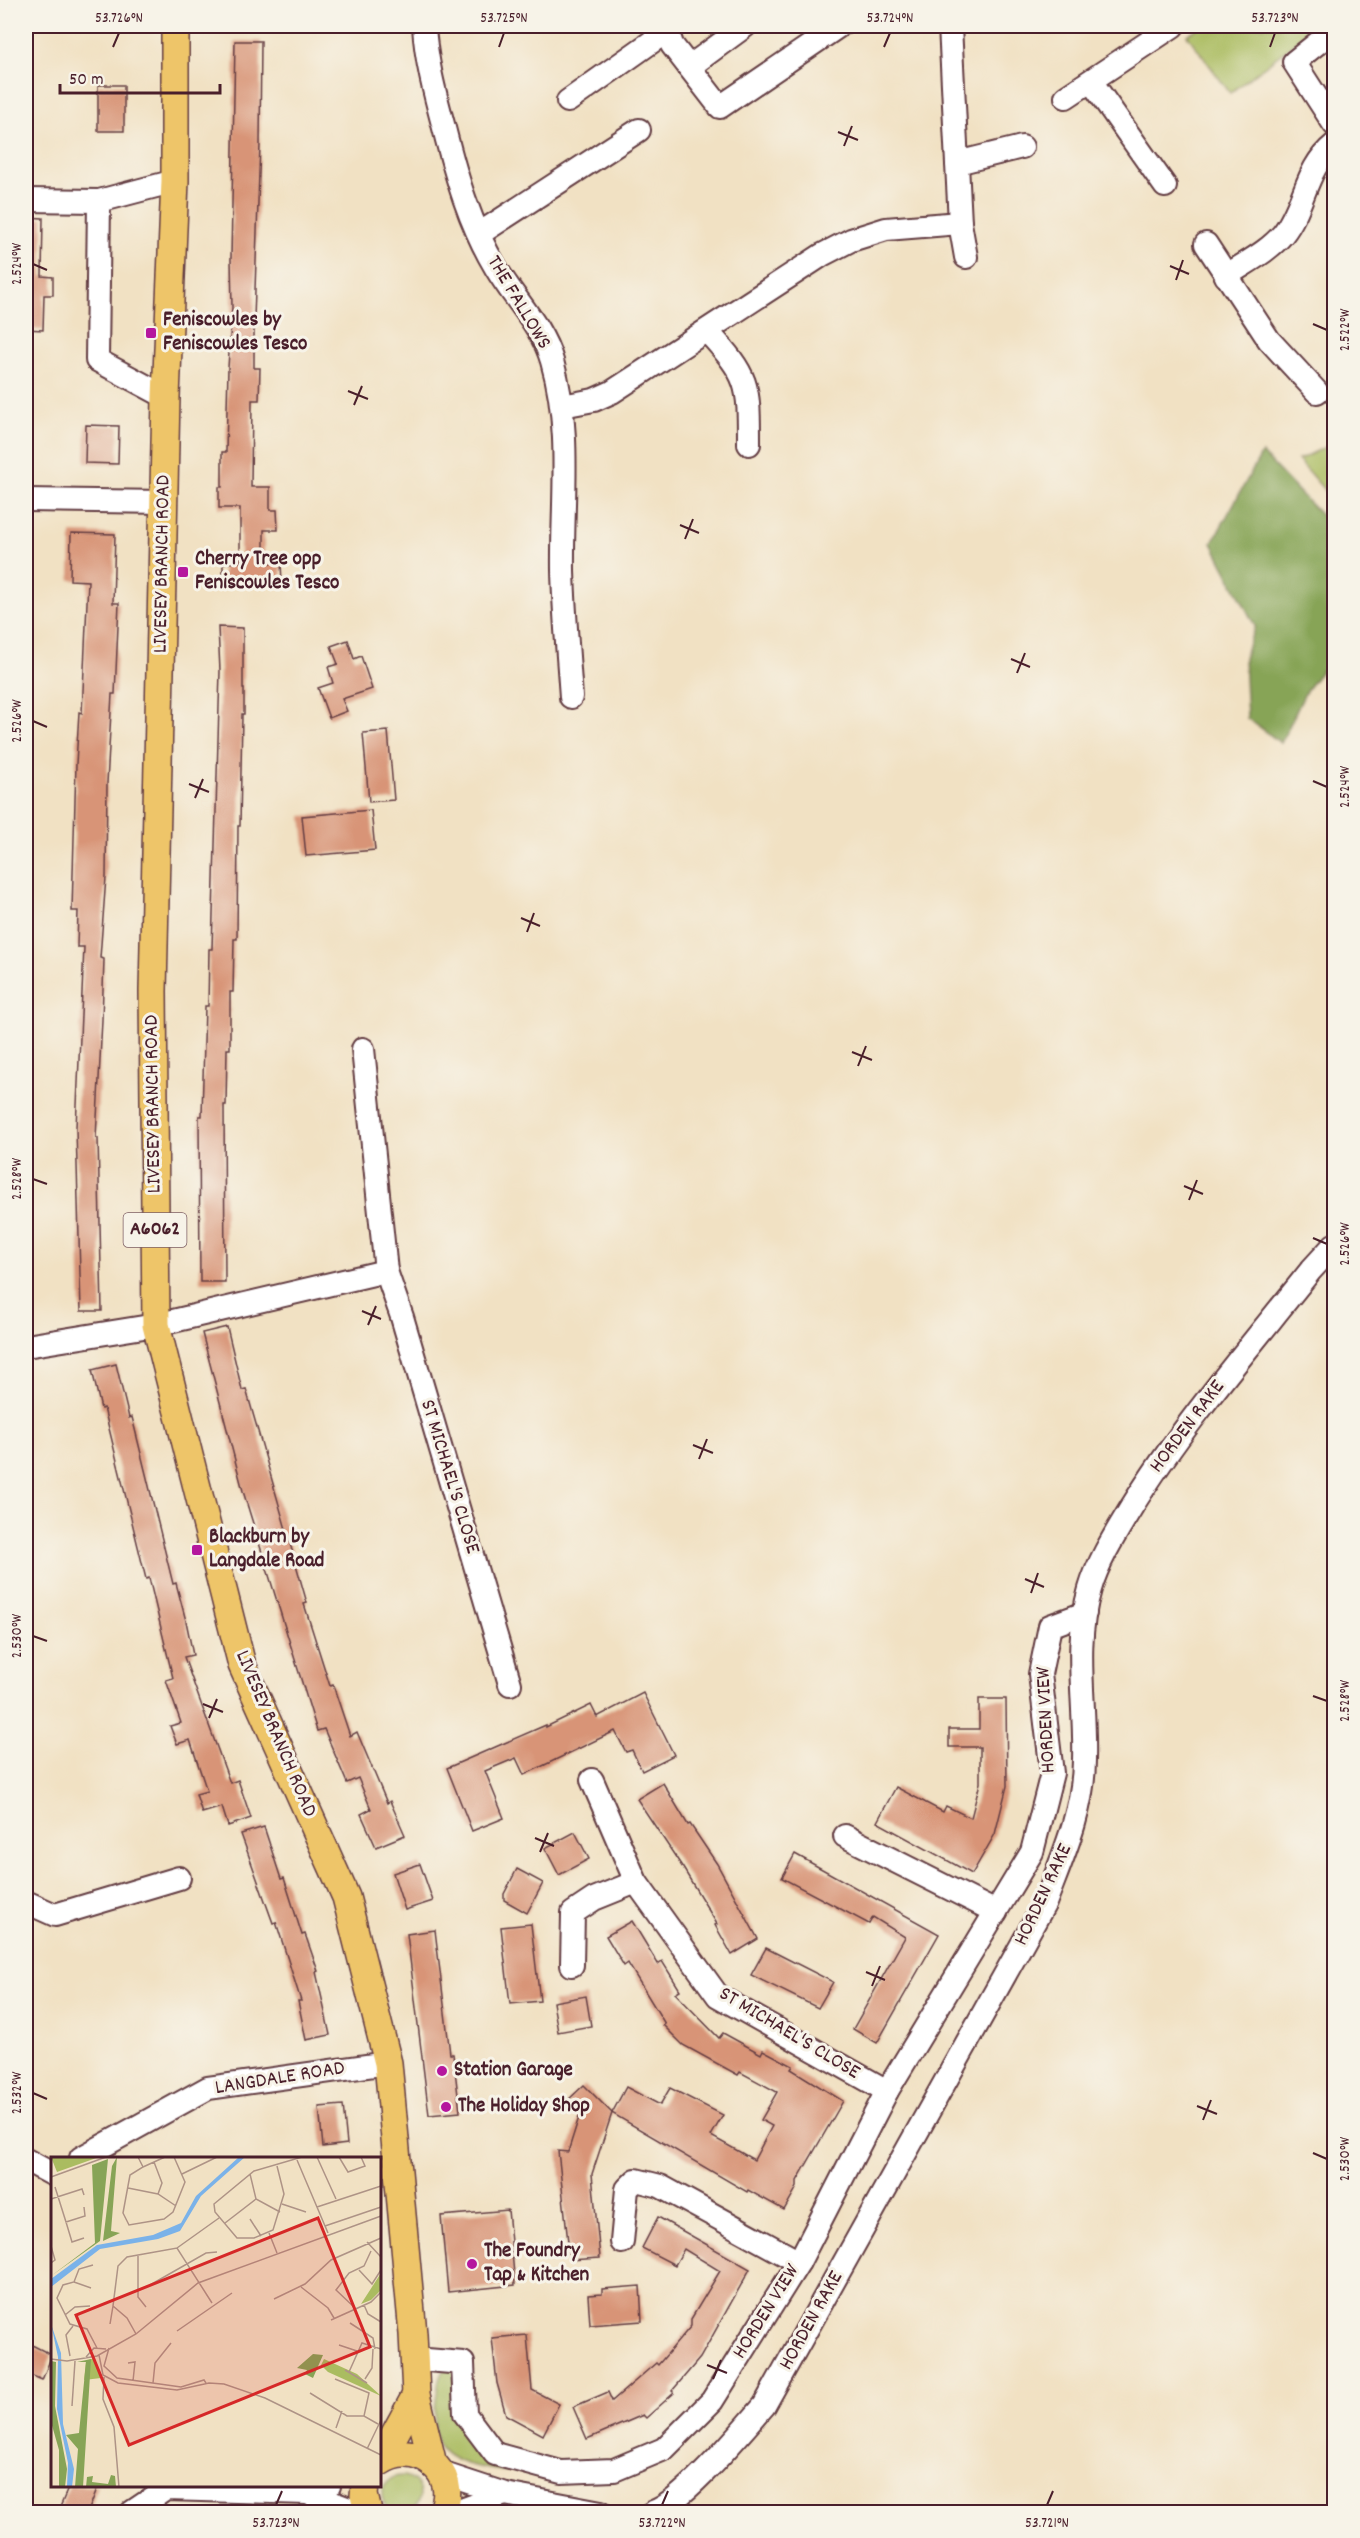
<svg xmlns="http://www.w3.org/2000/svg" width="1360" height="2538" font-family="Dekko,sans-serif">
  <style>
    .green { fill: #aabc60; stroke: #7a6e46; stroke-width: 1.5 }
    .forest { fill: #87a456; stroke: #686240; stroke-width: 1.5 }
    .building { fill: #d89477 }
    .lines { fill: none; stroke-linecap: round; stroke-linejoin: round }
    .minor-casing { stroke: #633c42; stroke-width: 26 }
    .major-casing { stroke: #633c42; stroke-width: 30 }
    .minor { stroke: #fff; stroke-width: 22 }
    .major { stroke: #eec569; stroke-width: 27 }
    .ticks { fill: none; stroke: #4a1f2b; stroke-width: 2 }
    .poi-dot { fill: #b5179e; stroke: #f7f3e8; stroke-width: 2 }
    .labels { text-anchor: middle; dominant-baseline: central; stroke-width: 6; stroke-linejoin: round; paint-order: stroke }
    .shield { fill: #f7f3e8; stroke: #7e5f64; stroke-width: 1.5 }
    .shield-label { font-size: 20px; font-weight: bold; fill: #4a1f2b }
    .street-label { font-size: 21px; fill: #4a1f2b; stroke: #f7f3e8 }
    .poi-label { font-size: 21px; font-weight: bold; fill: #4a1f2b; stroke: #f7f3e8; text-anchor: start }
    .inset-road { fill: none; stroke: #ae9386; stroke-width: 1.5 }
    .view { fill: #d62828; fill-opacity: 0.15; stroke: #d62828; stroke-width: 3 }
    .inset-edge { fill: none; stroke: #4a1f2b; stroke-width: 3 }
    .neatline { fill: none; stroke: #4a1f2b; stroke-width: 2 }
    .ticks-label { font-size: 15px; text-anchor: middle; fill: #4a1f2b }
  </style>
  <rect width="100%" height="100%" fill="#f7f3e8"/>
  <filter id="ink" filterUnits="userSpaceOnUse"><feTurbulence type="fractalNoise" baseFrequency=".0167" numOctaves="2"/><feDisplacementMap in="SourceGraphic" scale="12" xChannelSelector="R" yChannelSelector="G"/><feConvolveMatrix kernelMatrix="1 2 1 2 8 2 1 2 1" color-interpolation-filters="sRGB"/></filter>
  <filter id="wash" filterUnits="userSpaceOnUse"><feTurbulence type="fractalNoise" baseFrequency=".008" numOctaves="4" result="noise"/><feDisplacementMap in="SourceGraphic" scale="24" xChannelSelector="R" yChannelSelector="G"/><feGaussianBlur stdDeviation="1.35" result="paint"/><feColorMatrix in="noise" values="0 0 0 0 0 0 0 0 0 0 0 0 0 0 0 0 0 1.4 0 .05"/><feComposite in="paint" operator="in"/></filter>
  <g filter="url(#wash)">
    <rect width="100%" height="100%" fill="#f1e1c3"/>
    <g class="green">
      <path d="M 1201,26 L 1317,26 L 1230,93 L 1187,35 Z"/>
      <path d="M 1334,443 L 1334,501 L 1298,460 Z"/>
      <path d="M 447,2366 L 455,2374 C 459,2431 457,2437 507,2468 L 504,2471 C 483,2468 442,2464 436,2438 C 433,2426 435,2413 436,2401 C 438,2387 437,2376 447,2366 Z"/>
      <circle cx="401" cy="2495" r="19"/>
    </g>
    <path class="forest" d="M 1262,453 L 1334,529 L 1334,655 L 1307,689 L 1281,743 L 1247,718 L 1244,658 L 1255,626 L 1212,543 Z"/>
    <g id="blocks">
      <g class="building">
        <path d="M 235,41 L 261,41 L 260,144 L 254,319 L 254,368 L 260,368 L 259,400 L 252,400 L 251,487 L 270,487 L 270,510 L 277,510 L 278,530 L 264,530 L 264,563 L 281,563 L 282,582 L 223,583 L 223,563 L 240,562 L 240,508 L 219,508 L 219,487 L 222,487 L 222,452 L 226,452 L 228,368 L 232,307 L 231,259 Z"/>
        <rect x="98" y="85" width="26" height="46"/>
        <path d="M 26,217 L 43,218 L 42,276 L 53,277 L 53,295 L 44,295 L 43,330 L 26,329 Z"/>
        <path d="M 86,425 L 119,426 L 118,464 L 85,463 Z"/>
        <path d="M 71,533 L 115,534 L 113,603 L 119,603 L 115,694 L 112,694 L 107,783 L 106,877 L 100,958 L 104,959 L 102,1020 L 96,1138 L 98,1138 L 102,1311 L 81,1311 L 76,1128 L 84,947 L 77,947 L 78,911 L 72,911 L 76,764 L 79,712 L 82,713 L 88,581 L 70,580 Z"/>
        <path d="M 218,627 L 243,628 L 243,689 L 244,689 L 244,714 L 242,714 L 240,826 L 238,826 L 237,939 L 234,939 L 233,992 L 230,992 L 230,1049 L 227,1049 L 226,1105 L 224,1105 L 225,1282 L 200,1282 L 199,1116 L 202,1116 L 205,1006 L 208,1006 L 209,949 L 212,949 L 220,671 Z"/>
        <path d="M 348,640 L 354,659 L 361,656 L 372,689 L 342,699 L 347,711 L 329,718 L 318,688 L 333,683 L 328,667 L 338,664 L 331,646 Z"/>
        <path d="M 388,731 L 394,800 L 369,802 L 363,733 Z"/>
        <path d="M 371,810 L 375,850 L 306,856 L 302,816 Z"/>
        <path d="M 227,1327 L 242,1390 L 246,1389 L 307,1603 L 304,1604 L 330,1686 L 333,1685 L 350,1736 L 357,1732 L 387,1803 L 390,1801 L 405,1835 L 376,1847 L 361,1814 L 371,1809 L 358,1778 L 347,1783 L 324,1729 L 317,1731 L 243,1491 L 202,1333 Z"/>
        <path d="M 116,1364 L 129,1418 L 132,1417 L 173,1584 L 176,1583 L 186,1621 L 193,1655 L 184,1657 L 230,1783 L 238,1780 L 251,1818 L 228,1826 L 222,1807 L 202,1813 L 196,1794 L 207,1791 L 190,1740 L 177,1744 L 170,1726 L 181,1723 L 166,1680 L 173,1678 L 149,1578 L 146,1579 L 104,1408 L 101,1409 L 92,1370 Z"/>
        <path d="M 643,1693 L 674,1755 L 642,1771 L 632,1750 L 626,1752 L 615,1731 L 524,1775 L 516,1758 L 485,1771 L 504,1818 L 472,1831 L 447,1768 L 546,1725 L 546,1727 L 591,1705 L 597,1717 Z"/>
        <path d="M 979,1699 L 1006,1699 L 1007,1786 L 995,1834 L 972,1874 L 877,1822 L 896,1787 L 943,1812 L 946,1806 L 971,1818 L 980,1783 L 980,1747 L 949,1747 L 949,1729 L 979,1729 Z"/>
        <path d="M 663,1783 L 688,1825 L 690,1824 L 717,1864 L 758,1939 L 732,1955 L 715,1925 L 717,1924 L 683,1868 L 637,1799 Z"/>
        <path d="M 264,1827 L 281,1879 L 284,1878 L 302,1935 L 305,1934 L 318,1971 L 316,1972 L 330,2035 L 306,2040 L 298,2001 L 301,2001 L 276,1922 L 273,1923 L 241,1834 Z"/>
        <path d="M 575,1832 L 589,1859 L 559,1875 L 545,1848 Z"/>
        <path d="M 795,1854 L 939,1934 L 877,2043 L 853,2029 L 905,1937 L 873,1917 L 869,1924 L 782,1878 Z"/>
        <path d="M 420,1864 L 433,1901 L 405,1910 L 393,1873 Z"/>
        <path d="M 517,1869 L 543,1883 L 527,1913 L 504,1900 L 504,1894 Z"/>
        <path d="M 632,1921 L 658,1964 L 662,1961 L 680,1990 L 675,1993 L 719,2038 L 723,2033 L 761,2054 L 763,2050 L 793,2066 L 791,2069 L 843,2101 L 797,2181 L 797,2187 L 784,2210 L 748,2190 L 747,2192 L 612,2113 L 592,2174 L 600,2258 L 570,2260 L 558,2151 L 568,2152 L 580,2114 L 567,2101 L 584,2085 L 612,2113 L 626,2087 L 660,2105 L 670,2088 L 723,2115 L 711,2136 L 754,2160 L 772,2126 L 761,2120 L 777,2092 L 740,2072 L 738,2075 L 683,2045 L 663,2025 L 665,2024 L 628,1963 L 624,1966 L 606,1936 Z"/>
        <path d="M 531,1924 L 540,2001 L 510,2004 L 501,1927 Z"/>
        <path d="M 435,1930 L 450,2054 L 453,2054 L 460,2112 L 429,2115 L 407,1934 Z"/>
        <path d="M 766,1948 L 833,1982 L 818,2008 L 751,1975 Z"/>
        <path d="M 586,1996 L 591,2026 L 558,2032 L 553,2002 Z"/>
        <path d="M 343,2105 L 347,2144 L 323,2147 L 319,2107 Z"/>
        <path d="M 508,2210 L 515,2285 L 448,2292 L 441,2216 Z"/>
        <path d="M 658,2217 L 750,2269 L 700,2358 L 672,2391 L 674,2393 L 646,2418 L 643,2415 L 587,2439 L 573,2407 L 608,2392 L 612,2401 L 656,2363 L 658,2365 L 691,2326 L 691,2319 L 720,2271 L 684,2249 L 675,2265 L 642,2248 Z"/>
        <path d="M 640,2286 L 642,2321 L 590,2325 L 588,2295 L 602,2294 L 602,2289 Z"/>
        <path d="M 527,2335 L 532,2390 L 559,2404 L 543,2435 L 506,2415 L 497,2383 L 492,2338 Z"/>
        <path d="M 26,2342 L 52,2355 L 42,2380 L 26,2373 Z"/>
        <path d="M 69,2486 L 98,2486 L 88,2512 L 58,2512 Z"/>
      </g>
    </g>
  </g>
  <g filter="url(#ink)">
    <use href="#blocks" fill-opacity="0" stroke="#633c42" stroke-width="1.5"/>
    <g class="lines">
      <g class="minor-casing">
        <g id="minor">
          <path d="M 424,26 C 426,61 435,94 444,128 C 456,176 470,225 496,268 C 514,299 542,326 552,361 C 572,429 562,500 563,570 C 564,612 568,654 571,697"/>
          <path d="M 666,26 L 672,45 L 720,107 L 839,26"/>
          <path d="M 950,26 L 960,223 L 966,257"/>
          <path d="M 1334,30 L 1294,62 L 1334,124"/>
          <path d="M 689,67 L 745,26"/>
          <path d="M 1091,81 L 1165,186"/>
          <path d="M 1066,97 L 1173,26"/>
          <path d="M 568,101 L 667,31"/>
          <path d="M 957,163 L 1022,147"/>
          <path d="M 26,200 L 99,201"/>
          <path d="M 479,234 L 639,130"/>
          <path d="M 1206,244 L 1269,340 L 1317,392"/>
          <path d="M 1226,276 C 1245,263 1268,252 1283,234 C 1305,206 1305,168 1334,145"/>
          <path d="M 707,331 C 749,377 749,383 749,444"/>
          <path d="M 166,397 L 97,360 L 99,201 L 175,181"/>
          <path d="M 562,406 L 594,400 L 612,392 L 822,255 L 851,240 L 886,229 L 960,223"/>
          <path d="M 26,500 L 165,502"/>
          <path d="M 363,1049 L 386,1271 L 402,1317 L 510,1684"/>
          <path d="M 26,1346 L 156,1325 L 386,1271"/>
          <path d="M 592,1780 L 636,1882 L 718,1996 L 887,2091"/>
          <path d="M 845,1836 L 996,1912"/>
          <path d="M 26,1902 L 55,1915 L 179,1878"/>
          <path d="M 572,1965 L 573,1913 L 594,1899 L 636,1882"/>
          <path d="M 81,2158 L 208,2088 L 388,2063"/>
          <path d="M 26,2160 L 52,2174"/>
          <path d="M 622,2242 L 627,2189 L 636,2180 L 660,2186 L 799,2262"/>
          <path d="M 415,2359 L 463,2363 L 465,2414 L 495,2454 L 561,2472 L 614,2470 L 664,2449 L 712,2401 L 799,2262 L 887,2091 L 1032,1852 L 1052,1773 L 1040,1674 L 1050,1626 L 1085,1613"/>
          <path d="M 441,2473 L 505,2494 L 601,2512"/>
          <path d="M 307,2493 L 357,2512"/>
          <path d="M 132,2512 L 166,2489 L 307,2493 L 329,2486"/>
          <path d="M 456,2512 L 505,2494"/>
          <path d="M 653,2512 C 683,2502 741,2432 764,2406 L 1045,1903 C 1062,1858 1084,1810 1084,1760 C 1086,1702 1073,1646 1090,1589 C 1098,1561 1116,1533 1131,1508 C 1183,1424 1249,1348 1311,1270 L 1334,1245"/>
        </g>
      </g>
      <g class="major-casing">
        <g id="major">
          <path d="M 175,26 L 175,181 L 166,397 L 153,991 L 156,1325 L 242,1665 L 346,1897 L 388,2063 L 413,2334 L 416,2395 L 433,2464"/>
          <path d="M 380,2461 L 416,2395"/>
          <path d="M 380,2462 C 415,2438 462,2472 442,2512"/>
          <path d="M 365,2486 L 364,2495 L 368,2512"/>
        </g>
      </g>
      <use href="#minor" class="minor"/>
      <use href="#major" class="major"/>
    </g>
  </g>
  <path class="ticks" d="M 113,47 L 119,33M 499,47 L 504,33M 884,47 L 890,33M 1270,47 L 1275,33M 838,132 L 858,140M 844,146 L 852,126M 33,264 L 47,270M 1170,266 L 1189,274M 1176,280 L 1183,260M 1313,324 L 1327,330M 348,391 L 368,399M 354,405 L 362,386M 680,525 L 699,533M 685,539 L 693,519M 1011,659 L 1030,667M 1017,673 L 1025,653M 33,721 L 47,727M 1313,781 L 1327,787M 189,784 L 209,792M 195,798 L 203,779M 521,918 L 540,926M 527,932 L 534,913M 852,1052 L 872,1060M 858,1066 L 866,1046M 33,1179 L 47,1184M 1184,1186 L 1203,1194M 1189,1200 L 1197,1180M 1313,1238 L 1327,1244M 362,1311 L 381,1319M 368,1325 L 376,1306M 693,1445 L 713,1453M 699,1459 L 707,1439M 1025,1579 L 1044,1587M 1031,1593 L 1038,1573M 33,1636 L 47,1641M 1313,1696 L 1327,1701M 203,1704 L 223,1712M 209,1718 L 217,1699M 535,1838 L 554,1846M 540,1852 L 548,1833M 866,1972 L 885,1980M 872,1986 L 880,1966M 33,2093 L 47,2099M 1197,2106 L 1217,2114M 1203,2120 L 1211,2100M 1313,2153 L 1327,2159M 707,2365 L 727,2373M 713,2379 L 721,2360M 276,2505 L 282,2491M 662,2505 L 668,2491M 1047,2505 L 1053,2491"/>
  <g class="poi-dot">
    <rect x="145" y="327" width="12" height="12" rx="3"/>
    <rect x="177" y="566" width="12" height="12" rx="3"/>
    <rect x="191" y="1544" width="12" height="12" rx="3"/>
    <circle cx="442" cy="2071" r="6"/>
    <circle cx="446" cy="2107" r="6"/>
    <circle cx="472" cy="2264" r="6"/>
  </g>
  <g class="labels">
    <rect class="shield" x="123.5" y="1213" width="63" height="34" rx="4.5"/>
    <g class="shield-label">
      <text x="155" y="1230">A6062</text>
    </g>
    <g class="street-label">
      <text transform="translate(518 303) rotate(59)">THE FALLOWS</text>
      <text transform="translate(163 564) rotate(-89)">LIVESEY BRANCH ROAD</text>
      <text transform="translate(154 1104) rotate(-91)">LIVESEY BRANCH ROAD</text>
      <text transform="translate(1188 1427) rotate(-53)">HORDEN RAKE</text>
      <text transform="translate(449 1477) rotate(73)">ST MICHAEL'S CLOSE</text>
      <text transform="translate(1047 1720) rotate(-93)">HORDEN VIEW</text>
      <text transform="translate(275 1734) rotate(67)">LIVESEY BRANCH ROAD</text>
      <text transform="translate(1044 1895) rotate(-65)">HORDEN RAKE</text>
      <text transform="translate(789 2034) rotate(31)">ST MICHAEL'S CLOSE</text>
      <text transform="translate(280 2079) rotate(-9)">LANGDALE ROAD</text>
      <text transform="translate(767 2312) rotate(-58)">HORDEN VIEW</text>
      <text transform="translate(812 2321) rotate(-61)">HORDEN RAKE</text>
    </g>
    <g class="poi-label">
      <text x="163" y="321">Feniscowles by<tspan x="163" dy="24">Feniscowles Tesco</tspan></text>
      <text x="195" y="560">Cherry Tree opp<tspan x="195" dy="24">Feniscowles Tesco</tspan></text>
      <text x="209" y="1538">Blackburn by<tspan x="209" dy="24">Langdale Road</tspan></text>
      <text x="454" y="2071">Station Garage</text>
      <text x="458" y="2107">The Holiday Shop</text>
      <text x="484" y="2252">The Foundry<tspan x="484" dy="24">Tap &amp; Kitchen</tspan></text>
    </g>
  </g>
  <g transform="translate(51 2157)">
    <rect width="330" height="330" fill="#f1e1c3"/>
    <path d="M 0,0 L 48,0 L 6,15 ZM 330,116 L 330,133 L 320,143 L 310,147 ZM 43,201 L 50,221 L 33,223 L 35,204 ZM 273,202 L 306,217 L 330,239 L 277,215 L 270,208 Z" fill="#aabc60"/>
    <path d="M 66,0 L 60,74 L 69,76 L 52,84 L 61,9 ZM 57,2 L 49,84 L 0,119 L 44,86 L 41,8 ZM 262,197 L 272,198 L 262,221 L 254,217 L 256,213 L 246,211 ZM 40,202 L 32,330 L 24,330 L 27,292 L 15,278 L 28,276 L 35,205 L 26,205 ZM 0,204 L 5,205 L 4,249 L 16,312 L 14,330 L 8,330 L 8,293 L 0,265 ZM 60,318 L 64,319 L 65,330 L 35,330 L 36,320 L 42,319 L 41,325 L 57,327 Z" fill="#87a456"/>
    <path d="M 188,0 L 194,0 L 150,39 L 129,74 L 107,82 L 49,92 L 0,130 L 0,122 L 46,88 L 102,78 L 130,66 L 145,39 ZM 0,167 L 10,196 L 12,267 L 23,312 L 21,330 L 16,330 L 17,306 L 6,252 L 7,200 Z" fill="#7ab2e9"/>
    <path class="inset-road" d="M 87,0 L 92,10 L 79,18 L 72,56 L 78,68 L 113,62 L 122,55 L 134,25 L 123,0M 266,0 L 285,42M 288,0 L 297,15 L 314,9 L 310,0M 246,3 L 277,76M 103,5 L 111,26 L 107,37M 226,9 L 233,37 L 222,73 L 203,81 L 186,81 L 164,55 L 163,47 L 203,14 L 251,0M 92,10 L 114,0M 131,17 L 166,0M 199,17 L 205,42 L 229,55M 0,20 L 55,0M 4,30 L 15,65 L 34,59 L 33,50M 77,31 L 107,37 L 125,49M 0,42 L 31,32 L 33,38M 231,47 L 255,55M 266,50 L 330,29M 199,62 L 210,79M 15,65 L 21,85 L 33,81M 174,66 L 205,42M 274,69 L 330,50M 218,76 L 226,96M 316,85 L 330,100M 0,89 L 4,103 L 0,106M 126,91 L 168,61M 87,98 L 87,140 L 95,150M 42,108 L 28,112 L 23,125 L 12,128 L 6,141 L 19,167 L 36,172 L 46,191M 308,113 L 321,127 L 330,113M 23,125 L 40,131M 99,128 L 155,96 L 166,95M 250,130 L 277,151 L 283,161M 223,142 L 254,127 L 280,103 L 330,81M 313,148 L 317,157 L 330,165M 304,151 L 285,133 L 298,116 L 313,109 L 320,94M 14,158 L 24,150 L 39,149M 280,163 L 320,145 L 330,135M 299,166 L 322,181 L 324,192M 59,167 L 62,149M 126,174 L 181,136M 85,177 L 76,161 L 62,149 L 67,109 L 76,100 L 126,91 L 161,146M 288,188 L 306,194M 58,191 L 53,209 L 66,221 L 130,230 L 153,223 L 155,226M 48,198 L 52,218 L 67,226 L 126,233 L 158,226 L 173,227 L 214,241 L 330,298M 19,199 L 15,178 L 22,169M 35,200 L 43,191 L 55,192M 0,202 L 16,204 L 46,199 L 85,177 L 147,126 L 330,59M 77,206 L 84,205 L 82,224M 294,213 L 316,226M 298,215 L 311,186 L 330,192M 53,220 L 52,242 L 63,270 L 68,330M 284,222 L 318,236 L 313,259M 314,222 L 321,211 L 322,192M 102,226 L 104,206 L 120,186M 259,236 L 296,259 L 313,259 L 327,267M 21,249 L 24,204M 285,271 L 291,254M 316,292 L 330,263"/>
    <path class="view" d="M 267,61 L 319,190 L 78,288 L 25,158 Z"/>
    <rect width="330" height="330" class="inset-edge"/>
  </g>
  <rect width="1360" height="2538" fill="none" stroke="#f7f3e8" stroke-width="66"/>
  <path d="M60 84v9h160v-9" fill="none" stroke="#4a1f2b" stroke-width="3"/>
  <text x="69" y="84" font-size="18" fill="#4a1f2b" stroke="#f7f3e8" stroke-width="4.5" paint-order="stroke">50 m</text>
  <rect x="33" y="33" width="1294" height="2472" class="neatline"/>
  <g class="ticks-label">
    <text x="119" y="22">53.726°N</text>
    <text x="504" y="22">53.725°N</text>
    <text x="890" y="22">53.724°N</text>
    <text x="1275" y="22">53.723°N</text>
    <text transform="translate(16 264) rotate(-90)" y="5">2.524°W</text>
    <text transform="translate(1344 330) rotate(-90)" y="5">2.522°W</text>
    <text transform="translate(16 721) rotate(-90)" y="5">2.526°W</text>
    <text transform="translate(1344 787) rotate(-90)" y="5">2.524°W</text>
    <text transform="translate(16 1179) rotate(-90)" y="5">2.528°W</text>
    <text transform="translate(1344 1244) rotate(-90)" y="5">2.526°W</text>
    <text transform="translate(16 1636) rotate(-90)" y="5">2.530°W</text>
    <text transform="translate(1344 1701) rotate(-90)" y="5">2.528°W</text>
    <text transform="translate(16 2093) rotate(-90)" y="5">2.532°W</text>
    <text transform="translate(1344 2159) rotate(-90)" y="5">2.530°W</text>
    <text x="276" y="2527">53.723°N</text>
    <text x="662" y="2527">53.722°N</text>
    <text x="1047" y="2527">53.721°N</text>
  </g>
</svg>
